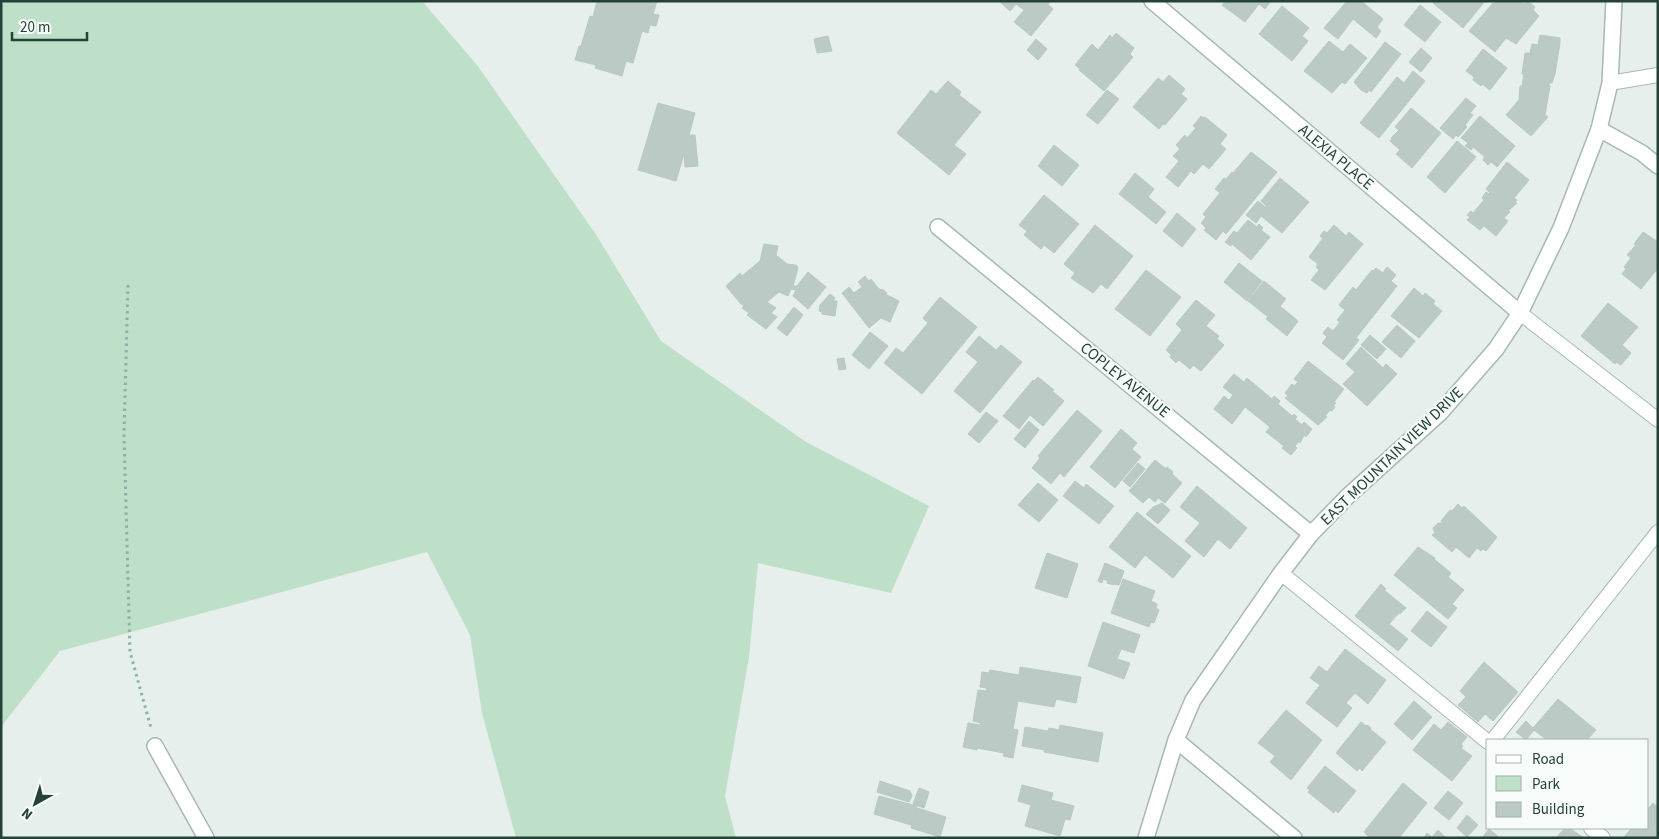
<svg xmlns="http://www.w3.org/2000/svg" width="1659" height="839" font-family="'Source Sans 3',sans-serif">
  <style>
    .green { fill: #bfe0c8 }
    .building { fill: #bbcac4; stroke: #b8c9c2 }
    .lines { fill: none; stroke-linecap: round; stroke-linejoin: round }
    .service-casing { stroke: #a8b8b2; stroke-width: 16 }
    .minor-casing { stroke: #a8b8b2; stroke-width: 18 }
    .tertiary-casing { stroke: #a8b8b2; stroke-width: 18 }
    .path { stroke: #86b3a5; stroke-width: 3; stroke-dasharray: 2.5 4; stroke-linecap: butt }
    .service { stroke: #fff; stroke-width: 14 }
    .minor { stroke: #fff; stroke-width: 15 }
    .tertiary { stroke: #fff; stroke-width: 15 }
    .labels { text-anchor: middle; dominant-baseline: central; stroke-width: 4.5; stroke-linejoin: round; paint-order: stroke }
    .street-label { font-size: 16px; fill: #24423a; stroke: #f7fbf9 }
  </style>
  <rect width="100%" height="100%" fill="#e6efeb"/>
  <path class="green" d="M 1,1 L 422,1 L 477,65 L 595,233 L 661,341 L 806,442 L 929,506 L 891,593 L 758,563 L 749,657 L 725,796 L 736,838 L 516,838 L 482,713 L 470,635 L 427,552 L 282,592 L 60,651 L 1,727 Z"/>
  <g class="building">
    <path d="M 597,1 L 657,1 L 653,14 L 659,15 L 656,26 L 650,25 L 648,33 L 642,31 L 633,63 L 626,61 L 622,76 L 595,68 L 596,65 L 575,60 L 579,46 L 581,46 L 590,16 L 593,17 Z"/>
    <path d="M 999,1 L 1050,1 L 1048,5 L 1053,9 L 1031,36 L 1014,22 L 1024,10 L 1016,4 L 1010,11 Z"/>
    <path d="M 1225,1 L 1271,1 L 1265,9 L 1259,4 L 1245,22 L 1222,5 Z"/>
    <path d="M 1347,1 L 1361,1 L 1383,19 L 1377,27 L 1381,31 L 1376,38 L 1353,19 L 1338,39 L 1324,28 Z"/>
    <path d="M 1435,1 L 1485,1 L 1463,28 L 1433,3 Z"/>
    <path d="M 1497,1 L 1521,1 L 1524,4 L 1528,1 L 1535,7 L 1533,10 L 1539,16 L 1516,44 L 1506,38 L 1495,52 L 1469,31 L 1493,3 L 1495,4 Z"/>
    <path d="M 1420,5 L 1441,22 L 1425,42 L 1404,25 Z"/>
    <path d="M 1282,6 L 1309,28 L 1302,36 L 1308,41 L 1292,61 L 1259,34 Z"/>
    <path d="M 1116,33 L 1134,48 L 1130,54 L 1133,57 L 1104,91 L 1079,70 L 1080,69 L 1075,65 L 1092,44 L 1098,50 L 1110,35 L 1112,38 Z"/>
    <path d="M 1540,35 L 1560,38 L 1560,43 L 1555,74 L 1552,83 L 1549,83 L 1549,86 L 1550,86 L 1545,115 L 1548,117 L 1531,136 L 1506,115 L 1519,100 L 1520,86 L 1522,86 L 1524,74 L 1522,74 L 1525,53 L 1530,53 L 1532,44 L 1538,45 Z"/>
    <path d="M 828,36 L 832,51 L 817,53 L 814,39 Z"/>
    <path d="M 1036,39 L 1047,49 L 1038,60 L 1027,50 Z"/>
    <path d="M 1329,41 L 1343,52 L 1350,44 L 1367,58 L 1345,84 L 1342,82 L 1332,93 L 1304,71 Z"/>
    <path d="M 1385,42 L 1401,54 L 1371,92 L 1369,90 L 1367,93 L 1361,90 L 1354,82 Z"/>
    <path d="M 1421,48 L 1432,58 L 1421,72 L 1409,62 Z"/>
    <path d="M 1483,49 L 1507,68 L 1490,90 L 1482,84 L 1481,86 L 1473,80 L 1474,77 L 1466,71 Z"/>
    <path d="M 1413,71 L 1425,81 L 1379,138 L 1360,123 L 1397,77 L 1404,83 Z"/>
    <path d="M 1169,75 L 1185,89 L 1181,94 L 1187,99 L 1165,125 L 1163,124 L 1159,129 L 1133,107 L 1158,78 L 1163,82 Z"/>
    <path d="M 948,81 L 961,92 L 959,95 L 981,112 L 954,145 L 966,154 L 949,175 L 897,133 L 931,90 L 936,94 Z"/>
    <path d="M 1107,90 L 1119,99 L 1098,124 L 1086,115 Z"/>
    <path d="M 1466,98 L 1476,106 L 1470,113 L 1473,115 L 1465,125 L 1467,127 L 1458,137 L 1456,135 L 1453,139 L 1440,128 Z"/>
    <path d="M 658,103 L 695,113 L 689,135 L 695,135 L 698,166 L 685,167 L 684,154 L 676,181 L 638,170 Z"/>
    <path d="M 1411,108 L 1441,133 L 1412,168 L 1396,154 L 1400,150 L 1390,141 L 1392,139 L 1391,138 L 1399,130 L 1395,127 Z"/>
    <path d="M 1201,116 L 1203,118 L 1205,117 L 1227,135 L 1220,144 L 1226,149 L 1209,169 L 1203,164 L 1194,174 L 1191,171 L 1178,187 L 1166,177 L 1179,161 L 1173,156 L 1180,149 L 1176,145 L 1185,135 L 1187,138 L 1196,128 L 1193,126 Z"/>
    <path d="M 1480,116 L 1515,146 L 1497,167 L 1491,162 L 1488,165 L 1483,160 L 1485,157 L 1473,147 L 1471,150 L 1465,146 L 1468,143 L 1461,138 Z"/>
    <path d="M 1457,141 L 1476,157 L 1445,193 L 1427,177 Z"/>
    <path d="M 1054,145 L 1079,165 L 1062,186 L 1038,166 Z"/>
    <path d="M 1251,152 L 1277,172 L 1226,234 L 1223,231 L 1216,240 L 1204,230 L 1206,228 L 1201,223 L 1206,217 L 1203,214 L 1220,193 L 1215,189 L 1224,178 L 1226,179 L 1232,172 L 1233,173 Z"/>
    <path d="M 1507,162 L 1529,180 L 1514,198 L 1517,200 L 1515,202 L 1517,203 L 1508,211 L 1510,212 L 1504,218 L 1508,221 L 1496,236 L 1484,226 L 1480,230 L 1467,220 L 1470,217 L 1467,215 L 1471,211 L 1473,213 L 1484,200 L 1482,198 L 1486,192 L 1489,194 L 1490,193 L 1486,189 Z"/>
    <path d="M 1135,173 L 1154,189 L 1148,197 L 1166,212 L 1156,224 L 1119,194 Z"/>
    <path d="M 1280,178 L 1309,202 L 1282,233 L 1261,216 L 1256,223 L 1246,215 L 1258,201 L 1265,207 L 1266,206 L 1261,201 Z"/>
    <path d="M 1044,195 L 1079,224 L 1054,253 L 1044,245 L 1041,249 L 1024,235 L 1027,231 L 1019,225 Z"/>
    <path d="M 1177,213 L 1196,229 L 1182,247 L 1163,231 Z"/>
    <path d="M 1248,220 L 1257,227 L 1259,224 L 1263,228 L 1261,230 L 1270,237 L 1251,260 L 1232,244 L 1231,246 L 1225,242 L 1234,231 L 1237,233 Z"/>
    <path d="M 1095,225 L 1133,256 L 1107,289 L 1101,284 L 1093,293 L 1071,278 L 1075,273 L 1064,264 Z"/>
    <path d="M 1334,225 L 1346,236 L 1349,232 L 1363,244 L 1325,290 L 1311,280 L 1319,270 L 1316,267 L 1318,264 L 1309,257 L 1323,238 L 1320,236 L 1324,231 L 1327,233 Z"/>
    <path d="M 1643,232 L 1658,242 L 1658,268 L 1641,289 L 1622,274 L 1626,269 L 1624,267 L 1631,258 L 1627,255 L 1636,245 L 1634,244 Z"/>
    <path d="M 764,244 L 778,246 L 776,255 L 787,264 L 796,265 L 798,268 L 793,286 L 797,286 L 808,272 L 826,287 L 808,309 L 793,296 L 796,290 L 791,289 L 788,296 L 779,292 L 767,302 L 776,308 L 771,313 L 777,317 L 766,329 L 747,315 L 749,313 L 742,308 L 744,306 L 741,304 L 726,286 L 740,273 L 742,276 L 760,261 Z"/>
    <path d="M 1239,263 L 1262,281 L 1247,301 L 1224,282 Z"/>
    <path d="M 1387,267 L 1396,275 L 1391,281 L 1397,286 L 1356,338 L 1359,340 L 1343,360 L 1322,343 L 1327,337 L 1323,333 L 1328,327 L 1333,331 L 1340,322 L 1337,320 L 1345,310 L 1339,305 L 1353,287 L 1356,290 L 1372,270 L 1373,271 L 1376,268 L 1383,273 Z"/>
    <path d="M 1146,270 L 1181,297 L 1150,336 L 1115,309 Z"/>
    <path d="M 865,276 L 869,281 L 871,279 L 878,288 L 881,290 L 882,289 L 887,293 L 885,294 L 899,301 L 890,322 L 881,318 L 869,328 L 842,293 L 849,287 L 854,293 L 862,287 L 858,282 Z"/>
    <path d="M 1264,281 L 1286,299 L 1280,306 L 1298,321 L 1287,336 L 1266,319 L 1268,317 L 1248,301 Z"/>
    <path d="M 1414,288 L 1423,296 L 1425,293 L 1435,301 L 1433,304 L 1442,311 L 1419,338 L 1391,316 Z"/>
    <path d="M 830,294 L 835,298 L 833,301 L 837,301 L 835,316 L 822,314 L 822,312 L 819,311 L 820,305 Z"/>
    <path d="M 940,297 L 977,327 L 922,394 L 884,363 L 896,348 L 903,353 L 928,323 L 923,318 Z"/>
    <path d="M 1196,300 L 1215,315 L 1206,326 L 1219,336 L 1217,339 L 1224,345 L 1201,371 L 1193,365 L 1190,369 L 1179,360 L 1176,363 L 1170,357 L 1171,355 L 1166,350 L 1182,330 L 1176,324 Z"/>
    <path d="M 1608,303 L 1638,327 L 1622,345 L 1631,353 L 1621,365 L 1616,362 L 1615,364 L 1581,336 Z"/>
    <path d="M 794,307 L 803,315 L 787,336 L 777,328 Z"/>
    <path d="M 1397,325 L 1415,341 L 1401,358 L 1382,342 Z"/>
    <path d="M 870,332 L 888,346 L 869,369 L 852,355 Z"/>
    <path d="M 1370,335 L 1386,349 L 1377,359 L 1361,345 Z"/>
    <path d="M 979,336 L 996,350 L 1001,345 L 1022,362 L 980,413 L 954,391 L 978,362 L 966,352 Z"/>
    <path d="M 1361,347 L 1383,368 L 1386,364 L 1397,374 L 1367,406 L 1343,384 L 1355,372 L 1346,364 Z"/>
    <path d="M 844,358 L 846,369 L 839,370 L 837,359 Z"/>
    <path d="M 1308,361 L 1344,389 L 1334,402 L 1336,403 L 1333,406 L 1335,407 L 1332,411 L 1330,410 L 1325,416 L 1327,417 L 1318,425 L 1285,398 L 1288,396 L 1285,393 L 1292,384 L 1294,386 L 1298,382 L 1294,379 Z"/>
    <path d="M 1234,374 L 1244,382 L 1247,378 L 1272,399 L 1274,396 L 1280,401 L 1278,404 L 1292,416 L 1294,414 L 1297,417 L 1295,419 L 1302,425 L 1304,422 L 1312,429 L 1306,437 L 1304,435 L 1300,443 L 1299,441 L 1295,446 L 1297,448 L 1291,455 L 1282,448 L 1284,446 L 1266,432 L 1270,427 L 1245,407 L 1232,424 L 1214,409 L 1224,396 L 1229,400 L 1233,395 L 1223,387 Z"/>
    <path d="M 1038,377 L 1054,390 L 1052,391 L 1064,401 L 1043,426 L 1030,415 L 1019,429 L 1003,416 L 1033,380 L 1034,381 Z"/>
    <path d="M 1077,410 L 1102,431 L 1064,477 L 1060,473 L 1051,484 L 1032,468 L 1040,458 L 1038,456 Z"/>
    <path d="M 986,412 L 998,421 L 979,443 L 968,434 Z"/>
    <path d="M 1029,421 L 1039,430 L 1025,448 L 1014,439 Z"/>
    <path d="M 1121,429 L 1137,443 L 1132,449 L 1141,457 L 1115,488 L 1090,467 Z"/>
    <path d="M 1155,460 L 1166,469 L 1167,467 L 1173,472 L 1172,474 L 1182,483 L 1165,503 L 1158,498 L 1155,502 L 1149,497 L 1143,503 L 1129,491 Z"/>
    <path d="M 1138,463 L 1145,469 L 1130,487 L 1123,481 Z"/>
    <path d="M 1075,481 L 1084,488 L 1086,484 L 1114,506 L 1099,524 L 1063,496 Z"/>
    <path d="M 1038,483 L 1058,500 L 1039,522 L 1018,505 Z"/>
    <path d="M 1197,486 L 1247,528 L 1230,549 L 1218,539 L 1204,557 L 1185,541 L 1200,523 L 1180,507 Z"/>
    <path d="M 1162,503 L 1170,510 L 1158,524 L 1146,514 L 1153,507 Z"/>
    <path d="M 1458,504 L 1462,508 L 1464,506 L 1497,537 L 1486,551 L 1483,549 L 1481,551 L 1477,548 L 1469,558 L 1456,547 L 1452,552 L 1432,535 L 1435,533 L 1433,528 L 1438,523 L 1443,523 L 1441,521 L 1450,510 L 1452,511 Z"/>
    <path d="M 1137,512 L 1191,556 L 1173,578 L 1145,555 L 1135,568 L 1109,547 Z"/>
    <path d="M 1418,547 L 1435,558 L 1434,559 L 1451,573 L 1448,577 L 1464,590 L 1452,604 L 1457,608 L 1448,619 L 1394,575 Z"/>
    <path d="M 1047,553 L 1078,564 L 1067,598 L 1035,588 Z"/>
    <path d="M 1105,563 L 1124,571 L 1119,585 L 1114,584 L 1114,585 L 1107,583 L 1108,581 L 1103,579 L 1102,583 L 1098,581 Z"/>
    <path d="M 1123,579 L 1155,591 L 1151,601 L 1157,604 L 1156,608 L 1159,610 L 1154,623 L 1151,622 L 1149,627 L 1111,613 Z"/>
    <path d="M 1381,584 L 1386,589 L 1384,590 L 1406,608 L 1400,614 L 1399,613 L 1389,624 L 1408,639 L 1398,651 L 1355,616 Z"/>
    <path d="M 1427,611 L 1447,627 L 1431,647 L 1411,631 Z"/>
    <path d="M 1103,622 L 1140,635 L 1134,653 L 1121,649 L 1117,659 L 1130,663 L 1124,679 L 1088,666 Z"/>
    <path d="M 1345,649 L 1386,680 L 1368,704 L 1355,693 L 1346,703 L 1352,708 L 1337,727 L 1306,703 L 1320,685 L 1310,678 L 1319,666 L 1327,672 Z"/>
    <path d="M 1484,662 L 1518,692 L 1493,721 L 1485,714 L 1478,722 L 1458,705 L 1466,697 L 1460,691 Z"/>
    <path d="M 1020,667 L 1081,677 L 1076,703 L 1056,699 L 1054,707 L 1018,701 L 1013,729 L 1018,730 L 1013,758 L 1003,756 L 1004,753 L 977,748 L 977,750 L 963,747 L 968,723 L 980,725 L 981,723 L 973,721 L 978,690 L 986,691 L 987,688 L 980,687 L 982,672 L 989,673 L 990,670 L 1019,675 Z"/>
    <path d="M 1558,699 L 1596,730 L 1587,740 L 1547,740 L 1534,730 L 1526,740 L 1516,732 L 1526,721 L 1533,728 Z"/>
    <path d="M 1414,701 L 1432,717 L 1412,740 L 1394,724 Z"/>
    <path d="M 1286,710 L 1322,740 L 1291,780 L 1270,762 L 1275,756 L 1258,743 Z"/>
    <path d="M 1361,722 L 1366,726 L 1367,725 L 1371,728 L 1370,729 L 1386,742 L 1362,771 L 1360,768 L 1357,771 L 1336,753 Z"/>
    <path d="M 1448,722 L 1467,737 L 1461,744 L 1463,746 L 1461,748 L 1472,756 L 1452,781 L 1413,750 L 1434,724 L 1441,730 Z"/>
    <path d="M 1060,725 L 1103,733 L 1098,762 L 1044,752 L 1045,750 L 1022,746 L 1025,727 L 1048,731 L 1049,728 L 1059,730 Z"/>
    <path d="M 1325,766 L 1356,791 L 1338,813 L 1335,810 L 1334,813 L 1308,792 L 1310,790 L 1307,788 Z"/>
    <path d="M 880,781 L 910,791 L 912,796 L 909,802 L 877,792 Z"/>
    <path d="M 1403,783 L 1427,803 L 1399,838 L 1370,838 L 1364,832 Z"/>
    <path d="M 1022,785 L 1053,793 L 1051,800 L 1074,806 L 1070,820 L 1065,819 L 1060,836 L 1025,826 L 1031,805 L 1018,801 Z"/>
    <path d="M 919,788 L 929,792 L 924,808 L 913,804 Z"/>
    <path d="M 1448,791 L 1463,803 L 1449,820 L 1434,808 Z"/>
    <path d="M 879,796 L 917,806 L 911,825 L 874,814 Z"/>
    <path d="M 1653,803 L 1658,807 L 1658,838 L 1623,838 L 1632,828 L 1648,828 L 1648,809 Z"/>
    <path d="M 917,808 L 946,817 L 940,837 L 911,828 Z"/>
    <path d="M 1467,815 L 1478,825 L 1467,837 L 1457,828 Z"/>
    <path d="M 1565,828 L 1569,828 L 1584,838 L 1556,838 Z"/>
    <path d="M 1489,829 L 1500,838 L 1482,838 Z"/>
    <path d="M 1438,830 L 1446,838 L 1424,838 L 1427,833 L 1432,837 Z"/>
  </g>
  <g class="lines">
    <g class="service-casing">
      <g id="service">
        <path d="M 1610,83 L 1658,75"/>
        <path d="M 1520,313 L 1658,420"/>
        <path d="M 1281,573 L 1488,742"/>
        <path d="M 1493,740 L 1658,532"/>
        <path d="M 1591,828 L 1603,838"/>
      </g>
    </g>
    <g class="minor-casing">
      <g id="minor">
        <path d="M 1152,1 L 1520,313"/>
        <path d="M 1599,129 L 1642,153 L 1658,166"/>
        <path d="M 938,227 L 1311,534"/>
        <path d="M 1176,740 L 1294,838"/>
        <path d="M 155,746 L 206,838"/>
      </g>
    </g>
    <g class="tertiary-casing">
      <path id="tertiary" d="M 1146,838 L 1176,740 L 1193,700 L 1281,573 L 1311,534 L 1348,496 L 1440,413 L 1496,349 L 1520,313 L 1561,228 L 1599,129 L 1610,83 L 1614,1"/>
    </g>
    <path class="path" d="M 128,285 L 124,434 L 130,652 L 151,728"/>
    <use href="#service" class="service"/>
    <use href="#minor" class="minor"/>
    <use href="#tertiary" class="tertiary"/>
  </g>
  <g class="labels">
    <g class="street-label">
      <text transform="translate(1336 157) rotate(40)">ALEXIA PLACE</text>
      <text transform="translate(1125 380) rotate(39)">COPLEY AVENUE</text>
      <text transform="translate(1392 456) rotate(-44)">EAST MOUNTAIN VIEW DRIVE</text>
    </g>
  </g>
  <rect width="1659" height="839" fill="none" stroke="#24423a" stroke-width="5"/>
  <rect x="1486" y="739" width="162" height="90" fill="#f7fbf9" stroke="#a3b1ad"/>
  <rect x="1496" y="755" width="25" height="8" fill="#ffffff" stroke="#a3b1ad"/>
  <text x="1532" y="764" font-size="15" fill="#24423a">Road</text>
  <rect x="1496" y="776" width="25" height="15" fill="#bfe0c8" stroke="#a3b1ad"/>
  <text x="1532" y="789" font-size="15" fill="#24423a">Park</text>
  <rect x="1496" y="802" width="25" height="15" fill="#bbcac4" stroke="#a3b1ad"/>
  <text x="1532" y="814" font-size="15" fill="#24423a">Building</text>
  <g transform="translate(35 804) rotate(219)" stroke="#f7fbf9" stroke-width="4" paint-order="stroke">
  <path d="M0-4L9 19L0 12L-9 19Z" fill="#24423a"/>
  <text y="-8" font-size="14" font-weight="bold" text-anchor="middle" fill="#24423a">N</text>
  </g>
  <path d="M12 32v8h75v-8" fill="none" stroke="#24423a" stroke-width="2.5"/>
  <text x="20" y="32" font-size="15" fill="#24423a" stroke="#f7fbf9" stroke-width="4" paint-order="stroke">20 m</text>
</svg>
